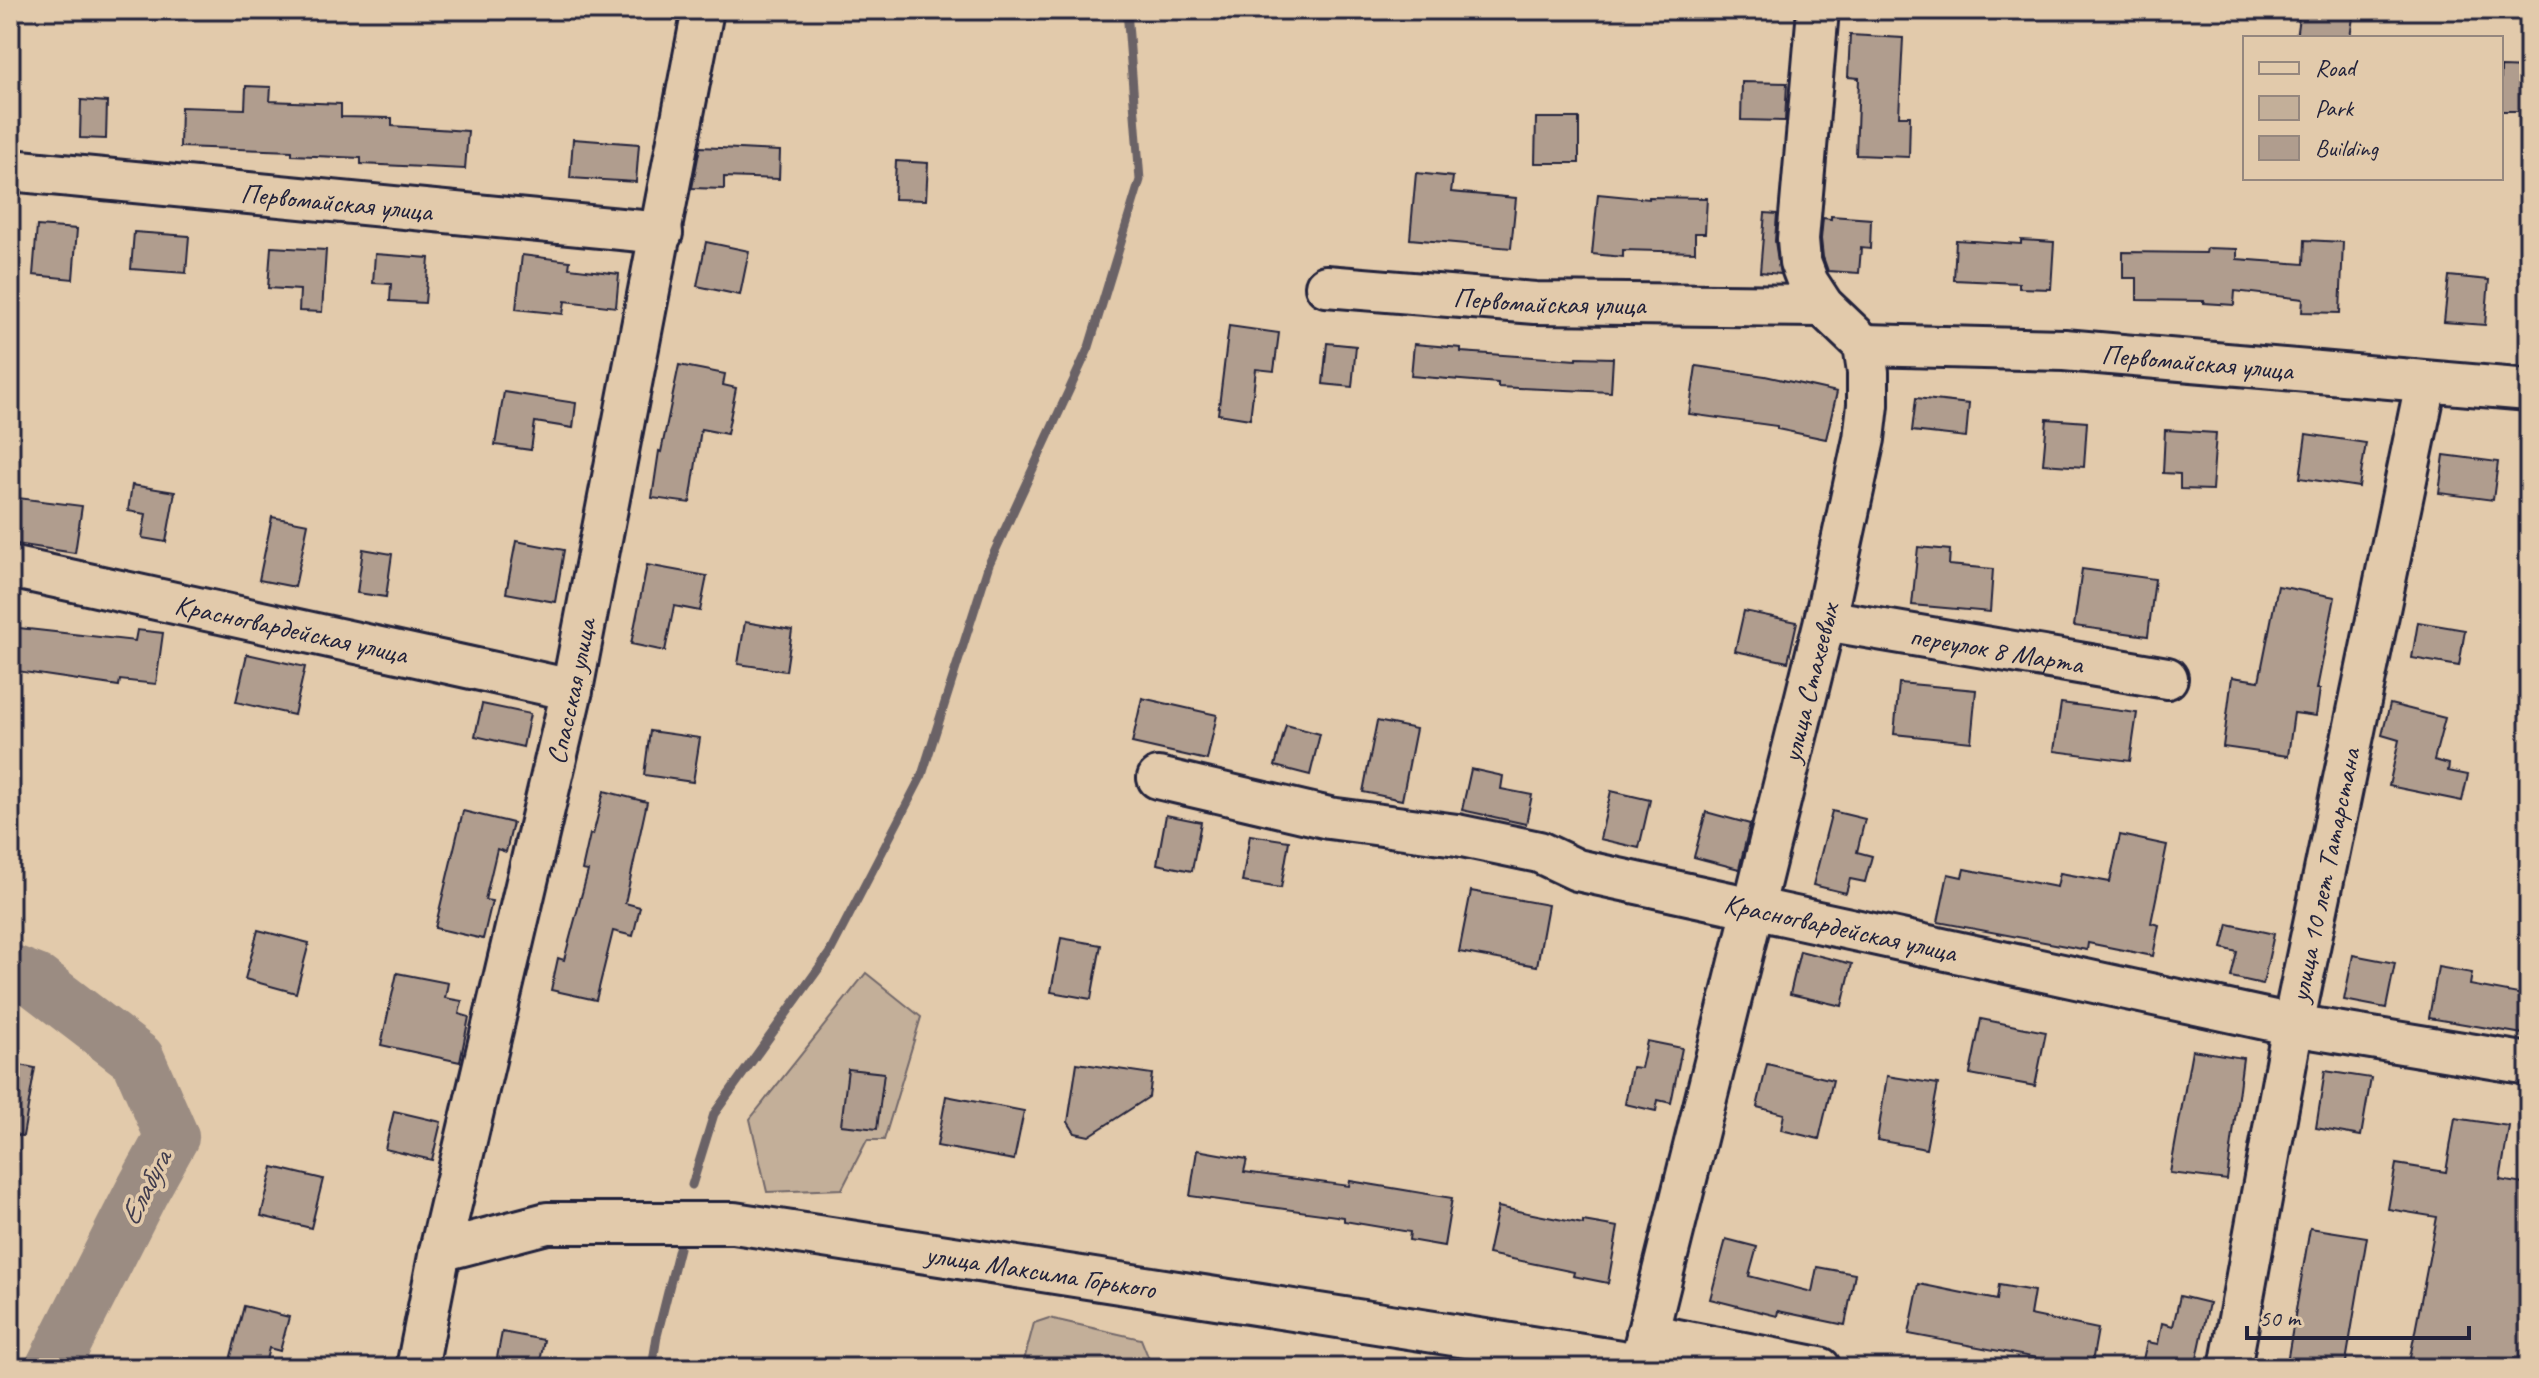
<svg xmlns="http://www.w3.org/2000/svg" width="2539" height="1378" font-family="Caveat,sans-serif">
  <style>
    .green { fill: #c3af99; stroke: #72686a; stroke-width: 2 }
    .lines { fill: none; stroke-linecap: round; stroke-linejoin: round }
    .stream { stroke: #6b6266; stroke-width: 9 }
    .river { stroke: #9b8c82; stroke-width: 54 }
    .building { fill: #b09d8e; stroke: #22223b; stroke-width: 2 }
    .minor-casing { stroke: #22223b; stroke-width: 46 }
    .minor { stroke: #e2caab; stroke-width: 40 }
    .labels { text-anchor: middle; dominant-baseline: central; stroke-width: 7; stroke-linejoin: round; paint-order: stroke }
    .street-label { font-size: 28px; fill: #22223b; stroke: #e2caab }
    .water-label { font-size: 30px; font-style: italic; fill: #403c4d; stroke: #e2caab }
  </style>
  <rect width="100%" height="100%" fill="#e2caab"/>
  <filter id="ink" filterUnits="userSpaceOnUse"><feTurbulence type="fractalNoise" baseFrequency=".0125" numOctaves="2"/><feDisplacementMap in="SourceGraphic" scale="16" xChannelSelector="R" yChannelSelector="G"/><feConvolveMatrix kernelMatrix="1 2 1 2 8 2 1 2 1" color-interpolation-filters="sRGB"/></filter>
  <g filter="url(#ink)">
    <g class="green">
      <path d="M 866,973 L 921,1017 L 884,1140 L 867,1140 L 842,1189 L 767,1192 L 750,1119 Z"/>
      <path d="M 1049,1318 L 1141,1339 L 1149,1359 L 1147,1368 L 1022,1368 L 1034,1323 Z"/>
    </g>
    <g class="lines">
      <g class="stream">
        <path d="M 692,1185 L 714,1114 L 829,954 L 922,775 L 989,564 L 1089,347 L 1140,180 L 1127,10"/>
        <path d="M 652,1368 L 657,1336 L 679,1248"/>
      </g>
      <path class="river" d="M 10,971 L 36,981 L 138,1059 L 172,1137 L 141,1193 L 52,1368"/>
    </g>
    <g class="building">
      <path d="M 2300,10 L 2354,10 L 2350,38 L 2296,38 Z"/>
      <path d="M 1850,35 L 1903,38 L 1899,116 L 1910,116 L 1909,157 L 1856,155 L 1859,78 L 1848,77 Z"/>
      <path d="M 2501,67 L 2529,68 L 2529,111 L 2501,111 Z"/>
      <path d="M 1742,82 L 1787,83 L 1785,121 L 1741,120 Z"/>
      <path d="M 246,86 L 271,87 L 270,101 L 341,104 L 341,117 L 392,118 L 392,126 L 468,131 L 465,169 L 361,164 L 361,158 L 292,155 L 292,151 L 180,147 L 181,107 L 245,109 Z"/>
      <path d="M 81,100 L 107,102 L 106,139 L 80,138 Z"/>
      <path d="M 1536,118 L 1579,118 L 1579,163 L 1535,163 Z"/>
      <path d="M 573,139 L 639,144 L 636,182 L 570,178 Z"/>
      <path d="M 700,147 L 780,151 L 779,179 L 724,177 L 724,189 L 692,188 Z"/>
      <path d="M 896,161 L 928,163 L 926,200 L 894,199 Z"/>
      <path d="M 1416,173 L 1453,177 L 1451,192 L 1516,198 L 1511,248 L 1410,239 Z"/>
      <path d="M 1598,194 L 1649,199 L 1649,197 L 1707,198 L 1705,233 L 1695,233 L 1695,252 L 1623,250 L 1623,257 L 1592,254 Z"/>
      <path d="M 1765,213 L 1777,214 L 1775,241 L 1780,274 L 1760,272 Z"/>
      <path d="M 1831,216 L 1871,219 L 1870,249 L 1861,248 L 1859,273 L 1828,271 L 1823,257 L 1821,239 L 1823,218 L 1831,219 Z"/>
      <path d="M 37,226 L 77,229 L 73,279 L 33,275 Z"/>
      <path d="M 134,232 L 189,236 L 186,273 L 131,269 Z"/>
      <path d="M 1956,240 L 2021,244 L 2021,240 L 2054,242 L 2051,289 L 2019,288 L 2019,283 L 1954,280 Z"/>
      <path d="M 2305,240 L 2343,242 L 2340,313 L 2302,312 L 2303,299 L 2235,291 L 2234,305 L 2204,303 L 2204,301 L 2137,300 L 2137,278 L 2123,278 L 2123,252 L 2206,253 L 2207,248 L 2237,249 L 2237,259 L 2304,264 Z"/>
      <path d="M 706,242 L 749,251 L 740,295 L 697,286 Z"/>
      <path d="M 271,247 L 326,250 L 322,312 L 299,311 L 300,290 L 268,288 Z"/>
      <path d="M 375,254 L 429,258 L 425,303 L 390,301 L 391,284 L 373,283 Z"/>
      <path d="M 522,255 L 570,261 L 569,268 L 619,274 L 616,307 L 565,301 L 563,314 L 516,309 Z"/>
      <path d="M 2449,276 L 2489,280 L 2485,325 L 2444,322 Z"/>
      <path d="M 1229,326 L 1279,333 L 1274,371 L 1256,369 L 1250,419 L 1218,414 Z"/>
      <path d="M 1327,343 L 1356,346 L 1352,387 L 1323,384 Z"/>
      <path d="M 1414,344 L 1461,348 L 1461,352 L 1576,360 L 1577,357 L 1613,358 L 1611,392 L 1498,387 L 1498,383 L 1411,376 Z"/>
      <path d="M 679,365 L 725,374 L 723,385 L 736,388 L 727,434 L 701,429 L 690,503 L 652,498 L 659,451 L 661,452 Z"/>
      <path d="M 1696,366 L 1765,376 L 1837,392 L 1826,439 L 1777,429 L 1777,426 L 1689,414 Z"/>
      <path d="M 504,392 L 576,403 L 573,428 L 535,422 L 531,450 L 495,445 Z"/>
      <path d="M 1916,398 L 1969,404 L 1966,437 L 1912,431 Z"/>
      <path d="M 2047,419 L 2087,422 L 2084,467 L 2043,464 Z"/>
      <path d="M 2165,430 L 2216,433 L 2212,490 L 2180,489 L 2180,474 L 2163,473 Z"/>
      <path d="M 2306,434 L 2366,443 L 2359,487 L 2300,478 Z"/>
      <path d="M 2444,455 L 2498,462 L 2493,500 L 2439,493 Z"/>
      <path d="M 132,485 L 175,492 L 166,542 L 142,538 L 146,514 L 128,511 Z"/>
      <path d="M 10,497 L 82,506 L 75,553 L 10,543 Z"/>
      <path d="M 272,517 L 308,524 L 295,587 L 259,580 Z"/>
      <path d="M 516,541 L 564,550 L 555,602 L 506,593 Z"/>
      <path d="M 1918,547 L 1950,550 L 1949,565 L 1993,569 L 1990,612 L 1912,605 Z"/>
      <path d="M 363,549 L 392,554 L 386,597 L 357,593 Z"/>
      <path d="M 647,565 L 707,576 L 700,611 L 674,606 L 665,651 L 631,644 Z"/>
      <path d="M 2082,569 L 2155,579 L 2148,636 L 2074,626 Z"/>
      <path d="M 2278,586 L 2335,597 L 2317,689 L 2320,689 L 2316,716 L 2294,713 L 2288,756 L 2223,747 L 2232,677 L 2259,681 Z"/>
      <path d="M 1744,611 L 1797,622 L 1788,662 L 1735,651 Z"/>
      <path d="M 745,622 L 792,630 L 786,671 L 738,664 Z"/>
      <path d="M 2418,622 L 2465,630 L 2459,666 L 2412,658 Z"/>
      <path d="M 10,627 L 135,641 L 137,630 L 163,633 L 156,684 L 120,680 L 119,686 L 10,670 Z"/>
      <path d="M 247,654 L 305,667 L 294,715 L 236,702 Z"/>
      <path d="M 1899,683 L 1976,690 L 1971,742 L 1894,734 Z"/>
      <path d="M 1142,698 L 1217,715 L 1207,760 L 1132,743 Z"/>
      <path d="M 2061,703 L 2137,713 L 2130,761 L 2054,751 Z"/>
      <path d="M 482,704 L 530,714 L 523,747 L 475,736 Z"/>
      <path d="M 2390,704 L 2445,718 L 2434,760 L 2449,764 L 2448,771 L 2468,775 L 2462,801 L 2389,786 L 2399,740 L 2382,735 Z"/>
      <path d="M 1377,721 L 1416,729 L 1402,800 L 1363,792 Z"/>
      <path d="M 1286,725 L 1320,734 L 1310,775 L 1275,766 Z"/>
      <path d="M 650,731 L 700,738 L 693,782 L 644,775 Z"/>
      <path d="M 1471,769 L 1503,776 L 1501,789 L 1532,795 L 1526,824 L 1462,810 Z"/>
      <path d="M 604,791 L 647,802 L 625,903 L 640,907 L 633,936 L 613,931 L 596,1000 L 551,990 L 558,958 L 564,960 L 588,871 L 582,870 L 590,834 L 593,835 Z"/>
      <path d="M 1611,791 L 1650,800 L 1639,848 L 1600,839 Z"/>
      <path d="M 463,811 L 513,823 L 506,852 L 497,849 L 485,900 L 492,901 L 483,939 L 435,928 Z"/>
      <path d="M 1832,811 L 1865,819 L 1857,852 L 1872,856 L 1865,882 L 1850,879 L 1846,893 L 1813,885 Z"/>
      <path d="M 1706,812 L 1750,824 L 1739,869 L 1694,857 Z"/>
      <path d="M 1166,815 L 1201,822 L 1192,871 L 1157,864 Z"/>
      <path d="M 1250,835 L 1289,841 L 1281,888 L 1242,882 Z"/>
      <path d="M 2120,835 L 2167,845 L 2151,923 L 2159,925 L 2153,956 L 2088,943 L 2087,950 L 1938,922 L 1948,874 L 1962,877 L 1964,869 L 2057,887 L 2060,873 L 2110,882 Z"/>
      <path d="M 1471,891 L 1548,905 L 1537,966 L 1459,952 Z"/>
      <path d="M 2228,924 L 2274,934 L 2263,984 L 2231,977 L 2237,952 L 2222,948 Z"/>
      <path d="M 258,930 L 309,943 L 296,993 L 245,979 Z"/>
      <path d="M 1061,938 L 1101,945 L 1091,999 L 1051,992 Z"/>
      <path d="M 1800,951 L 1852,964 L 1842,1006 L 1790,994 Z"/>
      <path d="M 2353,955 L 2395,963 L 2386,1008 L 2344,1000 Z"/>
      <path d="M 2438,967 L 2472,973 L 2470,985 L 2529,996 L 2529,1035 L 2429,1018 Z"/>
      <path d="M 397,973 L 448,983 L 445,998 L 462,1001 L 459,1014 L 469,1017 L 460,1062 L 381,1045 Z"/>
      <path d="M 1981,1019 L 2046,1032 L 2035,1086 L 1970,1074 Z"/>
      <path d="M 1647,1041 L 1682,1048 L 1671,1103 L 1658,1100 L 1656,1111 L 1625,1104 L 1632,1067 L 1641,1068 Z"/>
      <path d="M 2192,1050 L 2243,1058 L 2227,1180 L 2170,1173 Z"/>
      <path d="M 10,1063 L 35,1068 L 23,1136 L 10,1135 Z"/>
      <path d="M 1077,1063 L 1152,1074 L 1149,1097 L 1089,1136 L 1075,1133 L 1068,1122 Z"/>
      <path d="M 1767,1064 L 1833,1080 L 1819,1139 L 1781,1130 L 1784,1114 L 1757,1107 Z"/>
      <path d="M 848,1069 L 884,1073 L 877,1129 L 841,1125 Z"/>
      <path d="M 2325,1071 L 2371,1078 L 2361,1136 L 2316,1128 Z"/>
      <path d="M 1887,1076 L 1938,1084 L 1926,1149 L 1877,1140 Z"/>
      <path d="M 946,1096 L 1024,1111 L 1014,1160 L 937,1146 Z"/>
      <path d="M 394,1111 L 441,1122 L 432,1160 L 385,1149 Z"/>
      <path d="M 2455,1118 L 2509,1126 L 2500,1180 L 2529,1185 L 2529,1368 L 2408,1368 L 2437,1217 L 2388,1209 L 2396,1164 L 2446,1172 Z"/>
      <path d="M 1197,1150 L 1247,1159 L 1244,1172 L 1349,1186 L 1350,1181 L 1452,1198 L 1444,1246 L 1409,1240 L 1410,1232 L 1344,1221 L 1344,1217 L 1190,1196 Z"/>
      <path d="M 273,1167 L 323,1179 L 311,1228 L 261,1216 Z"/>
      <path d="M 1498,1207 L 1583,1224 L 1583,1221 L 1618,1227 L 1608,1283 L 1573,1276 L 1574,1272 L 1488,1254 Z"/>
      <path d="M 2310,1228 L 2367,1237 L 2345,1368 L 2286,1368 Z"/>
      <path d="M 1726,1239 L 1757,1247 L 1749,1276 L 1812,1292 L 1817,1267 L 1855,1274 L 1845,1325 L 1778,1311 L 1777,1316 L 1710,1299 Z"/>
      <path d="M 1919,1284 L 1997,1300 L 1999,1285 L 2034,1291 L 2030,1315 L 2098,1329 L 2091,1368 L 2069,1368 L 2051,1365 L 2052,1361 L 1909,1334 Z"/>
      <path d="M 2180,1296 L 2209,1303 L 2195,1368 L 2141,1368 L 2147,1342 L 2158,1344 L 2162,1323 L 2173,1326 Z"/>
      <path d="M 244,1306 L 289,1317 L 280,1351 L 269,1348 L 264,1368 L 228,1368 Z"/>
      <path d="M 502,1332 L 544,1340 L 539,1368 L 495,1368 Z"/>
    </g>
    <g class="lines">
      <g class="minor-casing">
        <g id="minor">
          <path id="s1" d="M 10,170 L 662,233"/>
          <path id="s2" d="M 1326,286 L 1535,303 L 1823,306"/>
          <path id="s3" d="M 1864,345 L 2064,350 L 2529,390"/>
          <path id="s4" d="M 10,567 L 572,690"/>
          <path id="s5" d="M 1825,620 L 2167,678"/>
          <path id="s6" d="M 1158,778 L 1329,818 L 1457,835 L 1539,852 L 1577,870 L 2293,1025 L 2529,1064"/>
          <path id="s7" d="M 440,1251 L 547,1223 L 734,1223 L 1640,1364"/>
          <path d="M 1647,1334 L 1820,1368"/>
          <path id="s8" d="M 417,1368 L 440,1251 L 572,690 L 703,10"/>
          <path id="s9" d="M 1639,1368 L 1825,620 L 1864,439 L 1868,405 L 1868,372 L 1864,345 L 1823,306 L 1808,283 L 1800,262 L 1798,239 L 1818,10"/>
          <path id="s10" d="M 2230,1368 L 2293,1025 L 2426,383"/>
        </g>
      </g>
      <use href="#minor" class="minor"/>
    </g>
  </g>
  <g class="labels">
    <g class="street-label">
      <text stroke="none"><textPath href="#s1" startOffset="328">Первомайская улица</textPath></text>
      <text stroke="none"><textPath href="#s2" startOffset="224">Первомайская улица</textPath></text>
      <text stroke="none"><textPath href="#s3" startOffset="334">Первомайская улица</textPath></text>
      <text stroke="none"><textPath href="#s4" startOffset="288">Красногвардейская улица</textPath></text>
      <text stroke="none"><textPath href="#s5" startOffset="174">переулок 8 Марта</textPath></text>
      <text stroke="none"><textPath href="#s9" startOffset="706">улица Стахеевых</textPath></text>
      <text stroke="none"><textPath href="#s8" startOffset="694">Спасская улица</textPath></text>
      <text stroke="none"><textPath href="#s10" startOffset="502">улица 10 лет Татарстана</textPath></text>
      <text stroke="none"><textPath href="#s6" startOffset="700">Красногвардейская улица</textPath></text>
      <text stroke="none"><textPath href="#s7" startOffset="608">улица Максима Горького</textPath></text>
    </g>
    <g class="water-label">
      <text transform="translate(145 1188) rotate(-63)">Елабуга</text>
    </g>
  </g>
  <rect width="2539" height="1378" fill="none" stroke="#e2caab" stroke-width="40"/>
  <rect x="20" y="20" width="2499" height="1338" fill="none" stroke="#22223b" stroke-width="3" filter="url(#ink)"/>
  <rect x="2243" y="36" width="260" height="144" fill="#e2caab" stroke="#95877e" stroke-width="2"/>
  <rect x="2259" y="62" width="40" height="12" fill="#e2caab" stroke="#95877e" stroke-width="2"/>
  <text x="2315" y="76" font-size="24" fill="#22223b">Road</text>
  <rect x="2259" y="96" width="40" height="24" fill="#c3af99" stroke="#95877e" stroke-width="2"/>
  <text x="2315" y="116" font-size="24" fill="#22223b">Park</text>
  <rect x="2259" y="136" width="40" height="24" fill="#b09d8e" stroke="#95877e" stroke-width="2"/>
  <text x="2315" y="156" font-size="24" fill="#22223b">Building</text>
  <path d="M2247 1326v12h222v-12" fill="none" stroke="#22223b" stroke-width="4"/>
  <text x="2259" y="1326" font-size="24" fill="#22223b" stroke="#e2caab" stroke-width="6" paint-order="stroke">50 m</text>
</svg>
